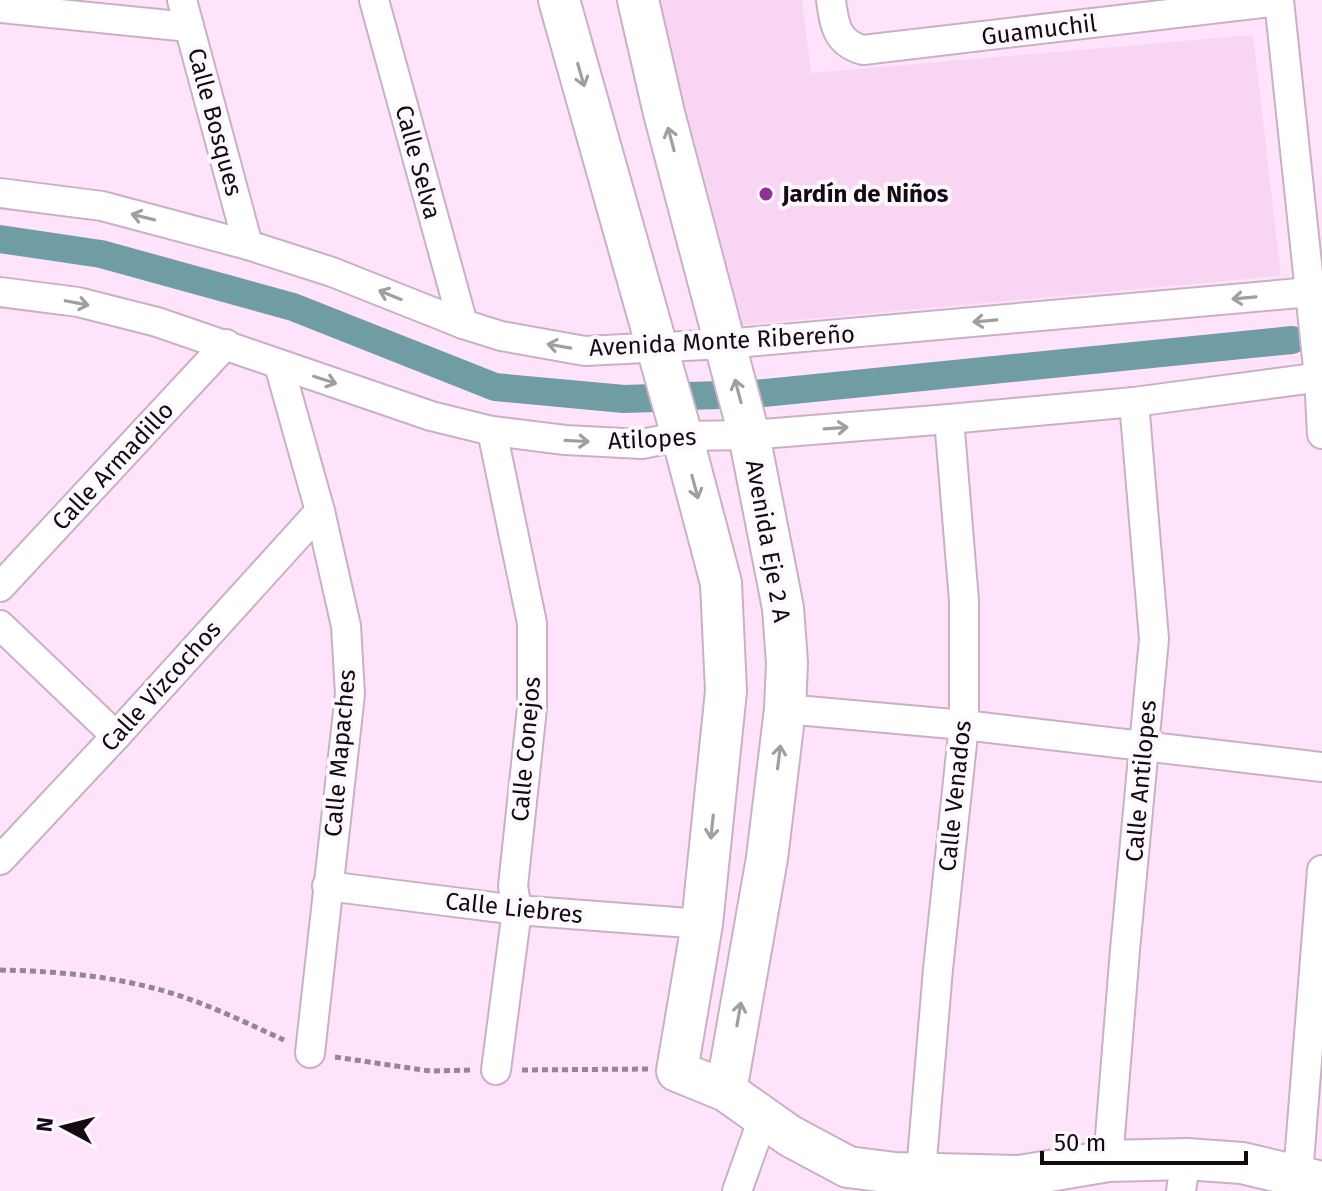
<svg xmlns="http://www.w3.org/2000/svg" width="1322" height="1191" font-family="'Fira Sans',sans-serif">
  <style>
    .built { fill: #f7d5f3 }
    .lines { fill: none; stroke-linecap: round; stroke-linejoin: round }
    .canal { stroke: #709ca4; stroke-width: 28 }
    .street-casing { stroke: #cab0c7; stroke-width: 32 }
    .secondary-casing { stroke: #cab0c7; stroke-width: 44 }
    .path { stroke: #978495; stroke-width: 5; stroke-dasharray: 6 4; stroke-linecap: butt }
    .street { stroke: #fff; stroke-width: 28 }
    .secondary { stroke: #fff; stroke-width: 40 }
    .oneway { stroke: #a19da0 }
    .poi-dot { fill: #8d319c; stroke: #fdf8fd; stroke-width: 3 }
    .labels { text-anchor: middle; dominant-baseline: central; stroke-width: 8; stroke-linejoin: round; paint-order: stroke }
    .street-label { font-size: 24px; fill: #130a12; stroke: #fdf8fd }
    .poi-label { font-size: 24px; font-weight: bold; fill: #130a12; stroke: #fdf8fd; text-anchor: start }
  </style>
  <rect width="100%" height="100%" fill="#fee3fb"/>
  <path class="built" d="M 657,0 L 802,0 L 811,73 L 1253,35 L 1281,276 L 743,325 Z"/>
  <g class="lines">
    <g class="canal">
      <path d="M 0,239 L 101,254 L 293,307 L 495,387 L 624,399 L 654,398"/>
      <path d="M 754,394 L 1292,340"/>
      <path d="M 687,396 L 722,395"/>
    </g>
    <g class="street-casing">
      <g id="street">
        <path d="M 182,0 L 248,245"/>
        <path d="M 374,0 L 463,324"/>
        <path d="M 831,0 C 834,25 837,43 863,50 L 1279,1"/>
        <path d="M 1279,0 L 1319,377 L 1322,434"/>
        <path d="M 0,8 L 189,27"/>
        <path d="M 0,193 L 102,206 L 248,245 L 332,272 L 463,324 L 501,336 L 585,351 L 725,344 L 1322,291"/>
        <path d="M 0,292 L 78,302 L 157,322 L 431,416 L 492,431 L 565,440 L 642,444 L 682,436 L 749,435 L 949,419 L 1134,402 L 1322,377"/>
        <path d="M 279,365 L 320,511 L 346,626 L 350,694 L 310,1053"/>
        <path d="M 492,431 L 532,623 L 532,708 L 513,886 L 517,910 L 496,1070"/>
        <path d="M 0,587 L 226,344"/>
        <path d="M 0,625 L 116,736"/>
        <path d="M 785,709 L 964,725 L 1322,767"/>
        <path d="M 0,860 L 116,736 L 320,511"/>
        <path d="M 327,886 L 517,910 L 702,924"/>
        <path d="M 1108,1161 L 1125,950 L 1154,639 L 1134,402"/>
        <path d="M 921,1172 L 938,969 L 964,725 L 964,601 L 949,419"/>
        <path d="M 1298,1175 L 1322,870"/>
        <path d="M 737,1191 L 763,1118"/>
        <path d="M 1181,1191 L 1186,1159"/>
      </g>
    </g>
    <g class="secondary-casing">
      <g id="secondary">
        <path d="M 559,0 L 682,436 L 721,583 L 726,691 L 702,924 L 677,1071 L 726,1091 L 790,1136 L 848,1167 L 895,1173 L 1020,1176 L 1108,1161 L 1186,1159 L 1242,1163 L 1322,1182"/>
        <path d="M 638,0 L 664,113 L 749,435 L 783,608 L 787,663 L 785,709 L 767,858 L 726,1091"/>
      </g>
    </g>
    <g class="path">
      <path d="M 0,970 C 50,971 104,975 153,988 C 198,999 242,1021 284,1040"/>
      <path d="M 335,1057 L 430,1071 L 472,1070"/>
      <path d="M 522,1070 L 648,1069"/>
    </g>
    <use href="#street" class="street"/>
    <use href="#secondary" class="secondary"/>
  </g>
  <defs><path id="oneway-shaft" d="M-6 0H5M1.5-3L5.5 0L1.5 3" fill="none" stroke-width="1.6" stroke-linecap="round" stroke-linejoin="round" transform="scale(2)"/></defs>
  <g class="oneway">
    <use href="#oneway-shaft" transform="translate(581 75) rotate(74)"/>
    <use href="#oneway-shaft" transform="translate(671 139) rotate(-105)"/>
    <use href="#oneway-shaft" transform="translate(143 217) rotate(-166)"/>
    <use href="#oneway-shaft" transform="translate(390 295) rotate(-158)"/>
    <use href="#oneway-shaft" transform="translate(1244 298) rotate(175)"/>
    <use href="#oneway-shaft" transform="translate(77 303) rotate(11)"/>
    <use href="#oneway-shaft" transform="translate(985 321) rotate(175)"/>
    <use href="#oneway-shaft" transform="translate(559 346) rotate(-170)"/>
    <use href="#oneway-shaft" transform="translate(325 380) rotate(18)"/>
    <use href="#oneway-shaft" transform="translate(738 391) rotate(-105)"/>
    <use href="#oneway-shaft" transform="translate(836 428) rotate(-4)"/>
    <use href="#oneway-shaft" transform="translate(577 441) rotate(3)"/>
    <use href="#oneway-shaft" transform="translate(695 487) rotate(75)"/>
    <use href="#oneway-shaft" transform="translate(779 757) rotate(-83)"/>
    <use href="#oneway-shaft" transform="translate(712 827) rotate(96)"/>
    <use href="#oneway-shaft" transform="translate(739 1014) rotate(-80)"/>
  </g>
  <circle class="poi-dot" cx="766" cy="194" r="8"/>
  <g class="labels">
    <g class="street-label">
      <text transform="translate(1039 30) rotate(-7)">Guamuchil</text>
      <text transform="translate(215 122) rotate(75)">Calle Bosques</text>
      <text transform="translate(418 162) rotate(75)">Calle Selva</text>
      <text transform="translate(722 341) rotate(-3)">Avenida Monte Ribereño</text>
      <text transform="translate(652 439) rotate(-3)">Atilopes</text>
      <text transform="translate(113 466) rotate(-47)">Calle Armadillo</text>
      <text transform="translate(768 541) rotate(80)">Avenida Eje 2 A</text>
      <text transform="translate(161 686) rotate(-48)">Calle Vizcochos</text>
      <text transform="translate(526 749) rotate(-85)">Calle Conejos</text>
      <text transform="translate(340 753) rotate(-85)">Calle Mapaches</text>
      <text transform="translate(1141 781) rotate(-85)">Calle Antilopes</text>
      <text transform="translate(955 796) rotate(-84)">Calle Venados</text>
      <text transform="translate(514 908) rotate(6)">Calle Liebres</text>
    </g>
    <g class="poi-label">
      <text x="782" y="194">Jardín de Niños</text>
    </g>
  </g>
  <g transform="translate(64 1127) rotate(277)" stroke="#fdf8fd" stroke-width="6" paint-order="stroke">
  <path d="M0-6L14 30L0 20L-14 30Z" fill="#130a12"/>
  <text y="-12" font-size="22" font-weight="bold" text-anchor="middle" fill="#130a12">N</text>
  </g>
  <path d="M1042 1151v12h204v-12" fill="none" stroke="#130a12" stroke-width="4"/>
  <text x="1054" y="1151" font-size="24" fill="#130a12" stroke="#fdf8fd" stroke-width="6" paint-order="stroke">50 m</text>
</svg>
